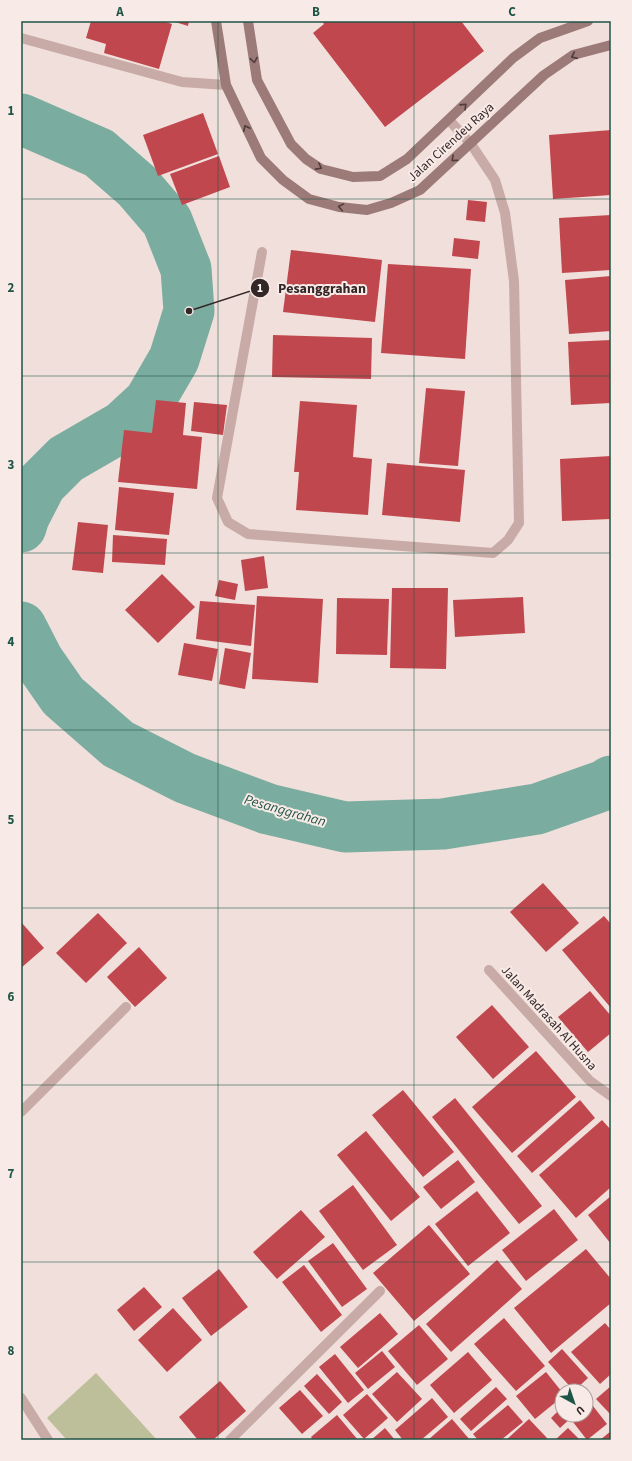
<svg xmlns="http://www.w3.org/2000/svg" width="632" height="1461" font-family="'Source Sans 3',sans-serif">
  <style>
    .green { fill: #bdbe9a }
    .lines { fill: none; stroke-linecap: round; stroke-linejoin: round }
    .river { stroke: #7aac9f; stroke-width: 51 }
    .building { fill: #c1474e }
    .service { stroke: #c8aba6; stroke-width: 10 }
    .minor { stroke: #c8aba6; stroke-width: 10 }
    .secondary { stroke: #9b7a78; stroke-width: 10 }
    .oneway { stroke: #4e3c3b }
    .grid { fill: none; stroke: #1e5447; stroke-width: 1; stroke-opacity: 0.55 }
    .labels { text-anchor: middle; dominant-baseline: central; stroke-width: 4; stroke-linejoin: round; paint-order: stroke }
    .street-label { font-size: 13px; fill: #342727; stroke: #f8eae6 }
    .water-label { font-size: 14px; font-style: italic; fill: #1e5447; stroke: #f8eae6 }
    .leader { fill: none; stroke: #342727; stroke-width: 1.5 }
    .callout-dot { fill: #342727; stroke: #f8eae6; stroke-width: 1.5 }
    .mark-label { font-size: 12px; text-anchor: middle; font-weight: bold; fill: #fff }
    .callout-label { font-size: 14px; text-anchor: middle; font-weight: bold; fill: #342727; stroke: #f8eae6; stroke-width: 4; stroke-linejoin: round; paint-order: stroke }
    .neatline { fill: none; stroke: #1e5447; stroke-width: 1.5 }
    .grid-label { font-size: 13px; text-anchor: middle; font-weight: bold; fill: #1e5447 }
  </style>
  <rect width="100%" height="100%" fill="#f0dfda"/>
  <path class="green" d="M 96,1373 L 157,1440 L 67,1440 L 47,1418 Z"/>
  <g class="lines">
    <g class="river">
      <path d="M 21,119 L 99,153 L 137,186 L 167,221 L 186,269 L 189,311 L 174,359 L 149,402 L 123,426 L 66,459 L 41,484 L 24,517 L 21,527"/>
      <path d="M 21,627 L 38,660 L 63,696 L 118,744 L 185,778 L 268,809 L 345,827 L 443,824 L 537,809 L 605,785 L 611,781"/>
    </g>
  </g>
  <g class="building">
    <path d="M 91,21 L 163,21 L 172,24 L 159,69 L 104,53 L 106,44 L 86,38 Z"/>
    <path d="M 172,21 L 189,21 L 188,26 Z"/>
    <path d="M 322,21 L 461,21 L 484,51 L 385,127 L 313,33 L 324,24 Z"/>
    <path d="M 203,113 L 218,154 L 158,176 L 143,135 Z"/>
    <path d="M 611,130 L 611,195 L 553,199 L 549,135 Z"/>
    <path d="M 219,156 L 230,187 L 182,205 L 170,174 Z"/>
    <path d="M 468,200 L 487,202 L 485,222 L 466,220 Z"/>
    <path d="M 611,215 L 611,270 L 562,273 L 559,218 Z"/>
    <path d="M 454,238 L 480,241 L 478,259 L 452,256 Z"/>
    <path d="M 291,250 L 382,260 L 375,322 L 283,312 Z"/>
    <path d="M 388,264 L 471,269 L 465,359 L 381,353 Z"/>
    <path d="M 611,276 L 611,331 L 569,334 L 565,280 Z"/>
    <path d="M 273,335 L 372,338 L 371,379 L 272,377 Z"/>
    <path d="M 611,340 L 611,403 L 571,405 L 568,342 Z"/>
    <path d="M 426,388 L 465,391 L 458,466 L 419,463 Z"/>
    <path d="M 156,400 L 186,403 L 183,435 L 202,437 L 197,489 L 118,482 L 124,430 L 152,433 Z"/>
    <path d="M 300,401 L 357,405 L 353,457 L 372,459 L 368,515 L 296,510 L 299,472 L 294,472 Z"/>
    <path d="M 194,402 L 227,405 L 223,435 L 191,431 Z"/>
    <path d="M 611,456 L 611,519 L 562,521 L 560,459 Z"/>
    <path d="M 387,463 L 465,470 L 460,522 L 382,515 Z"/>
    <path d="M 119,487 L 174,493 L 169,535 L 115,530 Z"/>
    <path d="M 78,522 L 108,525 L 103,573 L 72,570 Z"/>
    <path d="M 113,535 L 167,539 L 165,565 L 112,562 Z"/>
    <path d="M 264,556 L 268,588 L 245,591 L 241,560 Z"/>
    <path d="M 162,574 L 195,607 L 158,643 L 125,610 Z"/>
    <path d="M 219,580 L 238,584 L 235,600 L 215,596 Z"/>
    <path d="M 392,588 L 448,588 L 446,669 L 390,668 Z"/>
    <path d="M 257,596 L 323,599 L 318,683 L 252,679 Z"/>
    <path d="M 523,597 L 525,633 L 455,637 L 453,600 Z"/>
    <path d="M 337,598 L 389,599 L 387,655 L 336,654 Z"/>
    <path d="M 200,601 L 255,605 L 251,646 L 196,639 Z"/>
    <path d="M 184,643 L 218,649 L 212,681 L 178,675 Z"/>
    <path d="M 225,648 L 251,653 L 245,689 L 219,684 Z"/>
    <path d="M 543,883 L 579,923 L 546,952 L 510,912 Z"/>
    <path d="M 98,913 L 127,943 L 86,983 L 56,953 Z"/>
    <path d="M 604,916 L 611,924 L 611,1008 L 562,950 Z"/>
    <path d="M 21,922 L 44,948 L 21,968 Z"/>
    <path d="M 139,947 L 167,978 L 135,1007 L 107,977 Z"/>
    <path d="M 590,991 L 611,1016 L 611,1033 L 588,1052 L 558,1017 Z"/>
    <path d="M 492,1005 L 529,1047 L 493,1079 L 456,1037 Z"/>
    <path d="M 536,1051 L 576,1097 L 512,1153 L 472,1107 Z"/>
    <path d="M 403,1090 L 454,1152 L 423,1177 L 372,1115 Z"/>
    <path d="M 455,1098 L 542,1206 L 519,1224 L 432,1117 Z"/>
    <path d="M 580,1100 L 595,1118 L 532,1173 L 517,1156 Z"/>
    <path d="M 602,1120 L 611,1130 L 611,1187 L 576,1218 L 539,1175 Z"/>
    <path d="M 366,1131 L 420,1197 L 391,1221 L 337,1155 Z"/>
    <path d="M 458,1160 L 475,1182 L 441,1209 L 423,1187 Z"/>
    <path d="M 353,1185 L 397,1245 L 363,1270 L 319,1211 Z"/>
    <path d="M 477,1191 L 510,1233 L 468,1266 L 435,1224 Z"/>
    <path d="M 611,1196 L 611,1244 L 588,1215 Z"/>
    <path d="M 554,1209 L 578,1240 L 526,1281 L 502,1250 Z"/>
    <path d="M 301,1210 L 325,1237 L 277,1279 L 253,1252 Z"/>
    <path d="M 429,1225 L 470,1274 L 414,1321 L 373,1273 Z"/>
    <path d="M 333,1243 L 367,1289 L 342,1307 L 308,1261 Z"/>
    <path d="M 586,1249 L 611,1279 L 611,1303 L 551,1353 L 514,1308 Z"/>
    <path d="M 497,1260 L 522,1289 L 451,1352 L 426,1324 Z"/>
    <path d="M 304,1265 L 342,1315 L 321,1332 L 282,1282 Z"/>
    <path d="M 219,1269 L 248,1307 L 211,1336 L 182,1298 Z"/>
    <path d="M 144,1287 L 162,1307 L 134,1331 L 117,1310 Z"/>
    <path d="M 173,1308 L 202,1340 L 167,1372 L 138,1340 Z"/>
    <path d="M 380,1313 L 398,1334 L 358,1368 L 340,1347 Z"/>
    <path d="M 504,1318 L 545,1366 L 516,1391 L 474,1344 Z"/>
    <path d="M 605,1323 L 611,1330 L 611,1374 L 600,1384 L 571,1352 Z"/>
    <path d="M 419,1325 L 448,1359 L 417,1385 L 388,1351 Z"/>
    <path d="M 562,1349 L 588,1378 L 574,1391 L 548,1362 Z"/>
    <path d="M 382,1351 L 395,1367 L 368,1389 L 355,1373 Z"/>
    <path d="M 468,1352 L 492,1380 L 454,1413 L 430,1385 Z"/>
    <path d="M 335,1354 L 364,1390 L 348,1403 L 319,1367 Z"/>
    <path d="M 397,1372 L 422,1399 L 397,1422 L 372,1394 Z"/>
    <path d="M 546,1372 L 562,1392 L 562,1397 L 535,1419 L 516,1396 Z"/>
    <path d="M 317,1374 L 342,1402 L 329,1414 L 304,1386 Z"/>
    <path d="M 220,1381 L 246,1411 L 213,1440 L 198,1440 L 179,1417 Z"/>
    <path d="M 611,1386 L 611,1415 L 596,1399 Z"/>
    <path d="M 496,1387 L 507,1399 L 471,1431 L 460,1419 Z"/>
    <path d="M 300,1390 L 323,1416 L 302,1434 L 279,1408 Z"/>
    <path d="M 367,1394 L 388,1418 L 364,1439 L 343,1415 Z"/>
    <path d="M 432,1398 L 448,1417 L 421,1440 L 403,1440 L 395,1430 Z"/>
    <path d="M 508,1405 L 523,1422 L 501,1440 L 478,1440 L 473,1434 Z"/>
    <path d="M 593,1406 L 607,1424 L 587,1440 L 573,1422 L 582,1415 L 586,1415 L 586,1412 Z"/>
    <path d="M 562,1407 L 562,1415 L 574,1415 L 560,1428 L 551,1418 Z"/>
    <path d="M 337,1415 L 358,1440 L 313,1440 L 311,1437 Z"/>
    <path d="M 452,1419 L 470,1440 L 428,1440 Z"/>
    <path d="M 529,1419 L 547,1438 L 545,1440 L 506,1440 Z"/>
    <path d="M 385,1428 L 395,1440 L 371,1440 Z"/>
    <path d="M 568,1428 L 580,1440 L 555,1440 Z"/>
    <path d="M 611,1431 L 611,1440 L 600,1440 Z"/>
  </g>
  <g class="lines">
    <g class="service">
      <path d="M 21,38 L 182,82 L 226,85"/>
      <path d="M 21,1398 L 48,1440"/>
    </g>
    <g class="minor">
      <path d="M 262,252 L 217,498 L 228,522 L 248,534 L 493,553 L 508,540 L 519,523 L 514,281 L 505,213 L 495,180 L 471,144 L 449,120"/>
      <path d="M 489,970 L 590,1081 L 611,1096"/>
      <path d="M 21,1112 L 126,1007"/>
      <path d="M 230,1440 L 380,1291"/>
    </g>
    <g class="secondary">
      <path d="M 216,21 L 226,85 L 261,158 L 283,180 L 309,199 L 339,207 L 367,210 L 391,203 L 420,190 L 544,75 L 573,55 L 611,45"/>
      <path d="M 248,21 L 257,80 L 291,144 L 306,159 L 321,169 L 353,177 L 380,176 L 407,159 L 513,58 L 540,38 L 588,21"/>
    </g>
  </g>
  <defs><path id="oneway-chevron" d="M-2-3.5L2.5 0L-2 3.5" fill="none" stroke-width="1.6" stroke-linecap="round" stroke-linejoin="round"/></defs>
  <g class="oneway">
    <use href="#oneway-chevron" transform="translate(574 56) rotate(156)"/>
    <use href="#oneway-chevron" transform="translate(254 60) rotate(81)"/>
    <use href="#oneway-chevron" transform="translate(464 106) rotate(-44)"/>
    <use href="#oneway-chevron" transform="translate(246 128) rotate(-116)"/>
    <use href="#oneway-chevron" transform="translate(454 159) rotate(138)"/>
    <use href="#oneway-chevron" transform="translate(319 167) rotate(28)"/>
    <use href="#oneway-chevron" transform="translate(341 207) rotate(-170)"/>
  </g>
  <path class="grid" d="M 218,21 L 218,1440M 414,21 L 414,1440M 21,199 L 611,199M 21,376 L 611,376M 21,553 L 611,553M 21,730 L 611,730M 21,908 L 611,908M 21,1085 L 611,1085M 21,1262 L 611,1262"/>
  <g class="labels">
    <g class="street-label">
      <text transform="translate(451 142) rotate(-42)">Jalan Cirendeu Raya</text>
      <text transform="translate(549 1018) rotate(48)">Jalan Madrasah Al Husna</text>
    </g>
    <g class="water-label">
      <text transform="translate(285 811) rotate(16)">Pesanggrahan</text>
    </g>
  </g>
  <path class="leader" d="M189 311L260 288"/>
  <g class="callout-dot">
    <circle cx="189" cy="311" r="4"/>
    <circle cx="260" cy="288" r="10"/>
  </g>
  <g class="mark-label">
    <text x="260" y="292">1</text>
  </g>
  <g class="callout-label">
    <text x="322" y="293">Pesanggrahan</text>
  </g>
  <rect width="632" height="1461" fill="none" stroke="#f8eae6" stroke-width="44"/>
  <g transform="translate(574 1403) rotate(140)"><circle r="19" fill="#f8eae6" stroke="#aa9c9a"/>
  <path d="M0-3L7 15L0 10L-7 15Z" fill="#1e5447"/>
  <text y="-6" font-size="11" font-weight="bold" text-anchor="middle" fill="#342727">U</text>
  </g>
  <rect x="22" y="22" width="588" height="1417" class="neatline"/>
  <g class="grid-label">
    <text x="120" y="16">A</text>
    <text x="316" y="16">B</text>
    <text x="512" y="16">C</text>
    <text x="11" y="115">1</text>
    <text x="11" y="292">2</text>
    <text x="11" y="469">3</text>
    <text x="11" y="646">4</text>
    <text x="11" y="824">5</text>
    <text x="11" y="1001">6</text>
    <text x="11" y="1178">7</text>
    <text x="11" y="1355">8</text>
  </g>
</svg>
